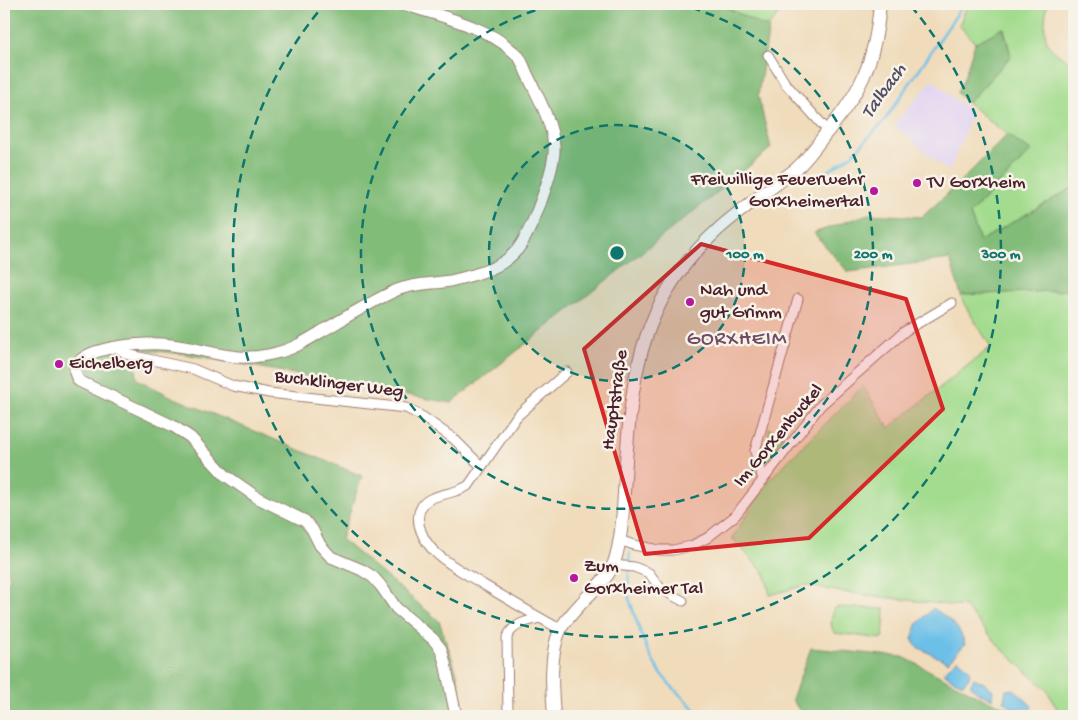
<svg xmlns="http://www.w3.org/2000/svg" width="1078" height="720" font-family="'Gochi Hand',sans-serif">
  <style>
    .built { fill: #e2d4f3 }
    .green { fill: #a3dc8e; stroke: #767e5c }
    .forest { fill: #82bc79; stroke: #666e52 }
    .water { fill: #6cc0e8; stroke: #5b708a }
    .lines { fill: none; stroke-linecap: round; stroke-linejoin: round }
    .stream { stroke: #6cc0e8; stroke-width: 2.5 }
    .minor-casing { stroke: #9d7e73; stroke-width: 11 }
    .tertiary-casing { stroke: #9d7e73; stroke-width: 13 }
    .secondary-casing { stroke: #9d7e73; stroke-width: 14 }
    .minor { stroke: #fff; stroke-width: 9 }
    .tertiary { stroke: #fff; stroke-width: 11 }
    .secondary { stroke: #fff; stroke-width: 12 }
    .marked { fill: #d62828; fill-opacity: 0.2; stroke: #d62828; stroke-width: 4; stroke-linejoin: round }
    .ring { fill: none; stroke: #0f766e; stroke-width: 2.5; stroke-dasharray: 9 6 }
    .poi-dot { fill: #b5179e; stroke: #f7f3e8; stroke-width: 2 }
    .labels { text-anchor: middle; dominant-baseline: central; stroke-width: 5; stroke-linejoin: round; paint-order: stroke }
    .poi-label { font-size: 19px; fill: #4a1f2b; stroke: #f7f3e8; text-anchor: start }
    .street-label { font-size: 19px; fill: #4a1f2b; stroke: #f7f3e8 }
    .water-label { font-size: 20px; font-style: italic; fill: #544f64; stroke: #f7f3e8 }
    .quarter-label { font-size: 21px; letter-spacing: 1px; fill: #724c64; stroke: #f7f3e8 }
    .centre { fill: #0f766e; stroke: #f7f3e8; stroke-width: 2.5 }
    .ring-label { font-size: 15px; text-anchor: middle; font-weight: bold; fill: #0f766e; stroke: #f7f3e8; stroke-width: 5; stroke-linejoin: round; paint-order: stroke }
  </style>
  <rect width="100%" height="100%" fill="#f7f3e8"/>
  <filter id="ink" filterUnits="userSpaceOnUse"><feTurbulence type="fractalNoise" baseFrequency=".02" numOctaves="2"/><feDisplacementMap in="SourceGraphic" scale="10" xChannelSelector="R" yChannelSelector="G"/><feConvolveMatrix kernelMatrix="1 2 1 2 8 2 1 2 1" color-interpolation-filters="sRGB"/></filter>
  <filter id="wash" filterUnits="userSpaceOnUse"><feTurbulence type="fractalNoise" baseFrequency=".0096" numOctaves="4" result="noise"/><feDisplacementMap in="SourceGraphic" scale="20" xChannelSelector="R" yChannelSelector="G"/><feGaussianBlur stdDeviation="1.12" result="paint"/><feColorMatrix in="noise" values="0 0 0 0 0 0 0 0 0 0 0 0 0 0 0 0 0 1.4 0 .05"/><feComposite in="paint" operator="in"/></filter>
  <g filter="url(#wash)">
    <rect width="100%" height="100%" fill="#f0dcbb"/>
    <path class="built" d="M 932,80 L 972,113 L 949,172 L 894,125 Z"/>
    <g class="green">
      <path d="M 720,4 L 787,4 L 769,26 L 763,26 Z"/>
      <path d="M 968,4 L 1047,4 C 1043,36 1041,49 1074,63 L 1074,187 L 980,241 L 970,214 L 1031,151 L 1007,135 L 968,103 L 1011,56 L 1004,28 L 975,43 L 959,25 Z"/>
      <path d="M 1074,290 L 1074,716 L 1061,716 L 1047,690 L 1002,649 L 965,607 L 841,592 L 805,585 L 770,595 L 765,574 L 732,538 L 770,479 L 863,386 L 889,428 L 991,347 L 964,304 L 961,295 Z"/>
      <path d="M 769,428 L 791,441 L 773,461 L 769,461 L 767,451 Z"/>
      <path d="M 835,608 L 839,607 L 885,609 L 883,639 L 835,633 C 829,627 831,615 835,608 Z"/>
    </g>
    <g class="forest">
      <path d="M 4,4 L 720,4 L 763,26 L 769,26 L 758,95 L 771,148 L 713,196 L 451,403 L 186,354 L 134,349 L 137,379 L 172,397 L 362,476 L 341,539 L 439,621 L 457,673 L 465,716 L 4,716 L 4,589 L 10,578 L 4,561 Z"/>
      <path d="M 1003,28 L 1011,56 L 968,103 L 957,93 L 963,81 L 975,43 Z"/>
      <path d="M 1007,135 L 1031,151 L 970,214 L 980,241 L 1074,187 L 1074,290 L 961,295 L 950,259 L 848,272 L 814,233 L 868,214 L 922,217 L 956,186 Z"/>
      <path d="M 811,648 L 903,657 L 986,700 L 1031,716 L 803,716 L 792,699 Z"/>
    </g>
    <g class="water">
      <path d="M 933,608 C 950,620 959,625 965,644 L 948,662 L 917,647 L 912,639 L 918,623 Z"/>
      <path d="M 958,659 L 970,670 L 969,677 L 963,684 L 954,680 L 945,674 L 945,671 Z"/>
      <path d="M 974,678 L 984,683 L 993,690 L 992,699 L 979,693 L 971,686 L 971,683 Z"/>
      <path d="M 1014,689 L 1032,706 L 1031,709 L 1013,708 L 1004,701 L 1006,690 Z"/>
    </g>
    <g class="lines">
      <g class="stream">
        <path d="M 815,180 L 852,155 L 884,121 L 959,11 L 962,4"/>
        <path d="M 629,564 L 630,553"/>
        <path d="M 629,570 L 628,595 L 630,601 C 639,628 647,658 666,680 C 677,693 690,704 702,716"/>
      </g>
    </g>
  </g>
  <g filter="url(#ink)">
    <g class="lines">
      <g class="minor-casing">
        <g id="minor">
          <path d="M 768,55 L 785,83 L 828,131"/>
          <path d="M 118,348 L 126,354 L 193,369 L 233,386 L 269,393 L 406,408 L 423,417 L 454,439 L 481,466"/>
          <path d="M 763,480 L 755,451 L 798,299"/>
          <path d="M 619,540 L 634,545 L 659,550 L 673,550 L 691,546 L 707,538 L 735,516 L 821,405 L 905,331 L 952,303"/>
          <path d="M 613,565 L 634,567 L 649,573 L 661,589 L 683,601"/>
          <path d="M 560,629 C 534,615 509,600 484,585 C 468,575 451,566 437,554 C 425,543 412,522 422,506 C 430,493 456,495 469,485 L 517,416 L 567,372"/>
          <path d="M 508,716 L 507,637 C 513,624 527,621 540,618"/>
        </g>
      </g>
      <g class="tertiary-casing">
        <path id="tertiary" d="M 404,4 C 435,15 486,26 510,49 C 513,51 516,54 519,57 C 523,63 525,70 528,76 C 538,97 552,122 554,146 C 556,167 531,233 517,250 C 510,258 500,265 490,269 C 478,274 463,278 450,281 C 433,284 414,283 397,290 C 372,301 348,316 324,330 C 309,339 294,349 276,353 C 264,356 251,358 239,357 C 213,355 187,345 161,344 C 143,343 56,347 79,381 L 173,426 L 190,437 L 225,475 L 258,498 L 305,521 L 312,529 L 320,545 L 331,557 L 362,570 L 373,577 L 381,586 L 396,608 L 433,639 L 441,649 L 445,663 L 456,716"/>
      </g>
      <g class="secondary-casing">
        <path id="secondary" d="M 554,716 C 552,689 549,656 560,630 C 564,621 579,606 586,598 C 596,588 609,576 614,563 C 623,536 623,505 625,477 C 629,409 634,341 672,283 C 705,231 750,205 796,169 C 806,160 815,148 823,137 C 861,92 875,63 880,4"/>
      </g>
      <use href="#minor" class="minor"/>
      <use href="#tertiary" class="tertiary"/>
      <use href="#secondary" class="secondary"/>
    </g>
  </g>
  <path class="marked" d="M 701,244 L 906,299 L 943,409 L 809,538 L 645,554 L 584,349 Z"/>
  <circle cx="617" cy="253" r="128" fill="#0f766e" fill-opacity=".12"/>
  <g class="ring">
    <circle cx="617" cy="253" r="128"/>
    <path d="M677 4A256 256 0 1 1 557 4"/>
    <path d="M911 6A384 384 0 1 1 323 6"/>
  </g>
  <g class="poi-dot">
    <circle cx="917" cy="183" r="5"/>
    <circle cx="874" cy="191" r="5"/>
    <circle cx="690" cy="302" r="5"/>
    <circle cx="59" cy="364" r="5"/>
    <circle cx="574" cy="578" r="5"/>
  </g>
  <g class="labels">
    <g class="poi-label">
      <text x="864" y="180" text-anchor="end">Freiwillige Feuerwehr<tspan x="864" dy="22">Gorxheimertal</tspan></text>
      <text x="927" y="183">TV Gorxheim</text>
      <text x="700" y="291">Nah und<tspan x="700" dy="22">gut Grimm</tspan></text>
      <text x="69" y="364">Eichelberg</text>
      <text x="584" y="567">Zum<tspan x="584" dy="22">Gorxheimer Tal</tspan></text>
    </g>
    <g class="street-label">
      <text transform="translate(339 385) rotate(7)">Buchklinger Weg</text>
      <text transform="translate(616 400) rotate(-82)">Hauptstraße</text>
      <text transform="translate(779 436) rotate(-50)">Im Gorxenbuckel</text>
    </g>
    <g class="water-label">
      <text transform="translate(885 92) rotate(-54)">Talbach</text>
    </g>
    <g class="quarter-label">
      <text x="737" y="340">GORXHEIM</text>
    </g>
  </g>
  <circle cx="617" cy="253" r="8" class="centre"/>
  <g class="ring-label">
    <text x="745" y="258">100 m</text>
    <text x="873" y="258">200 m</text>
    <text x="1001" y="258">300 m</text>
  </g>
  <rect width="1078" height="720" fill="none" stroke="#f7f3e8" stroke-width="20"/>
</svg>
